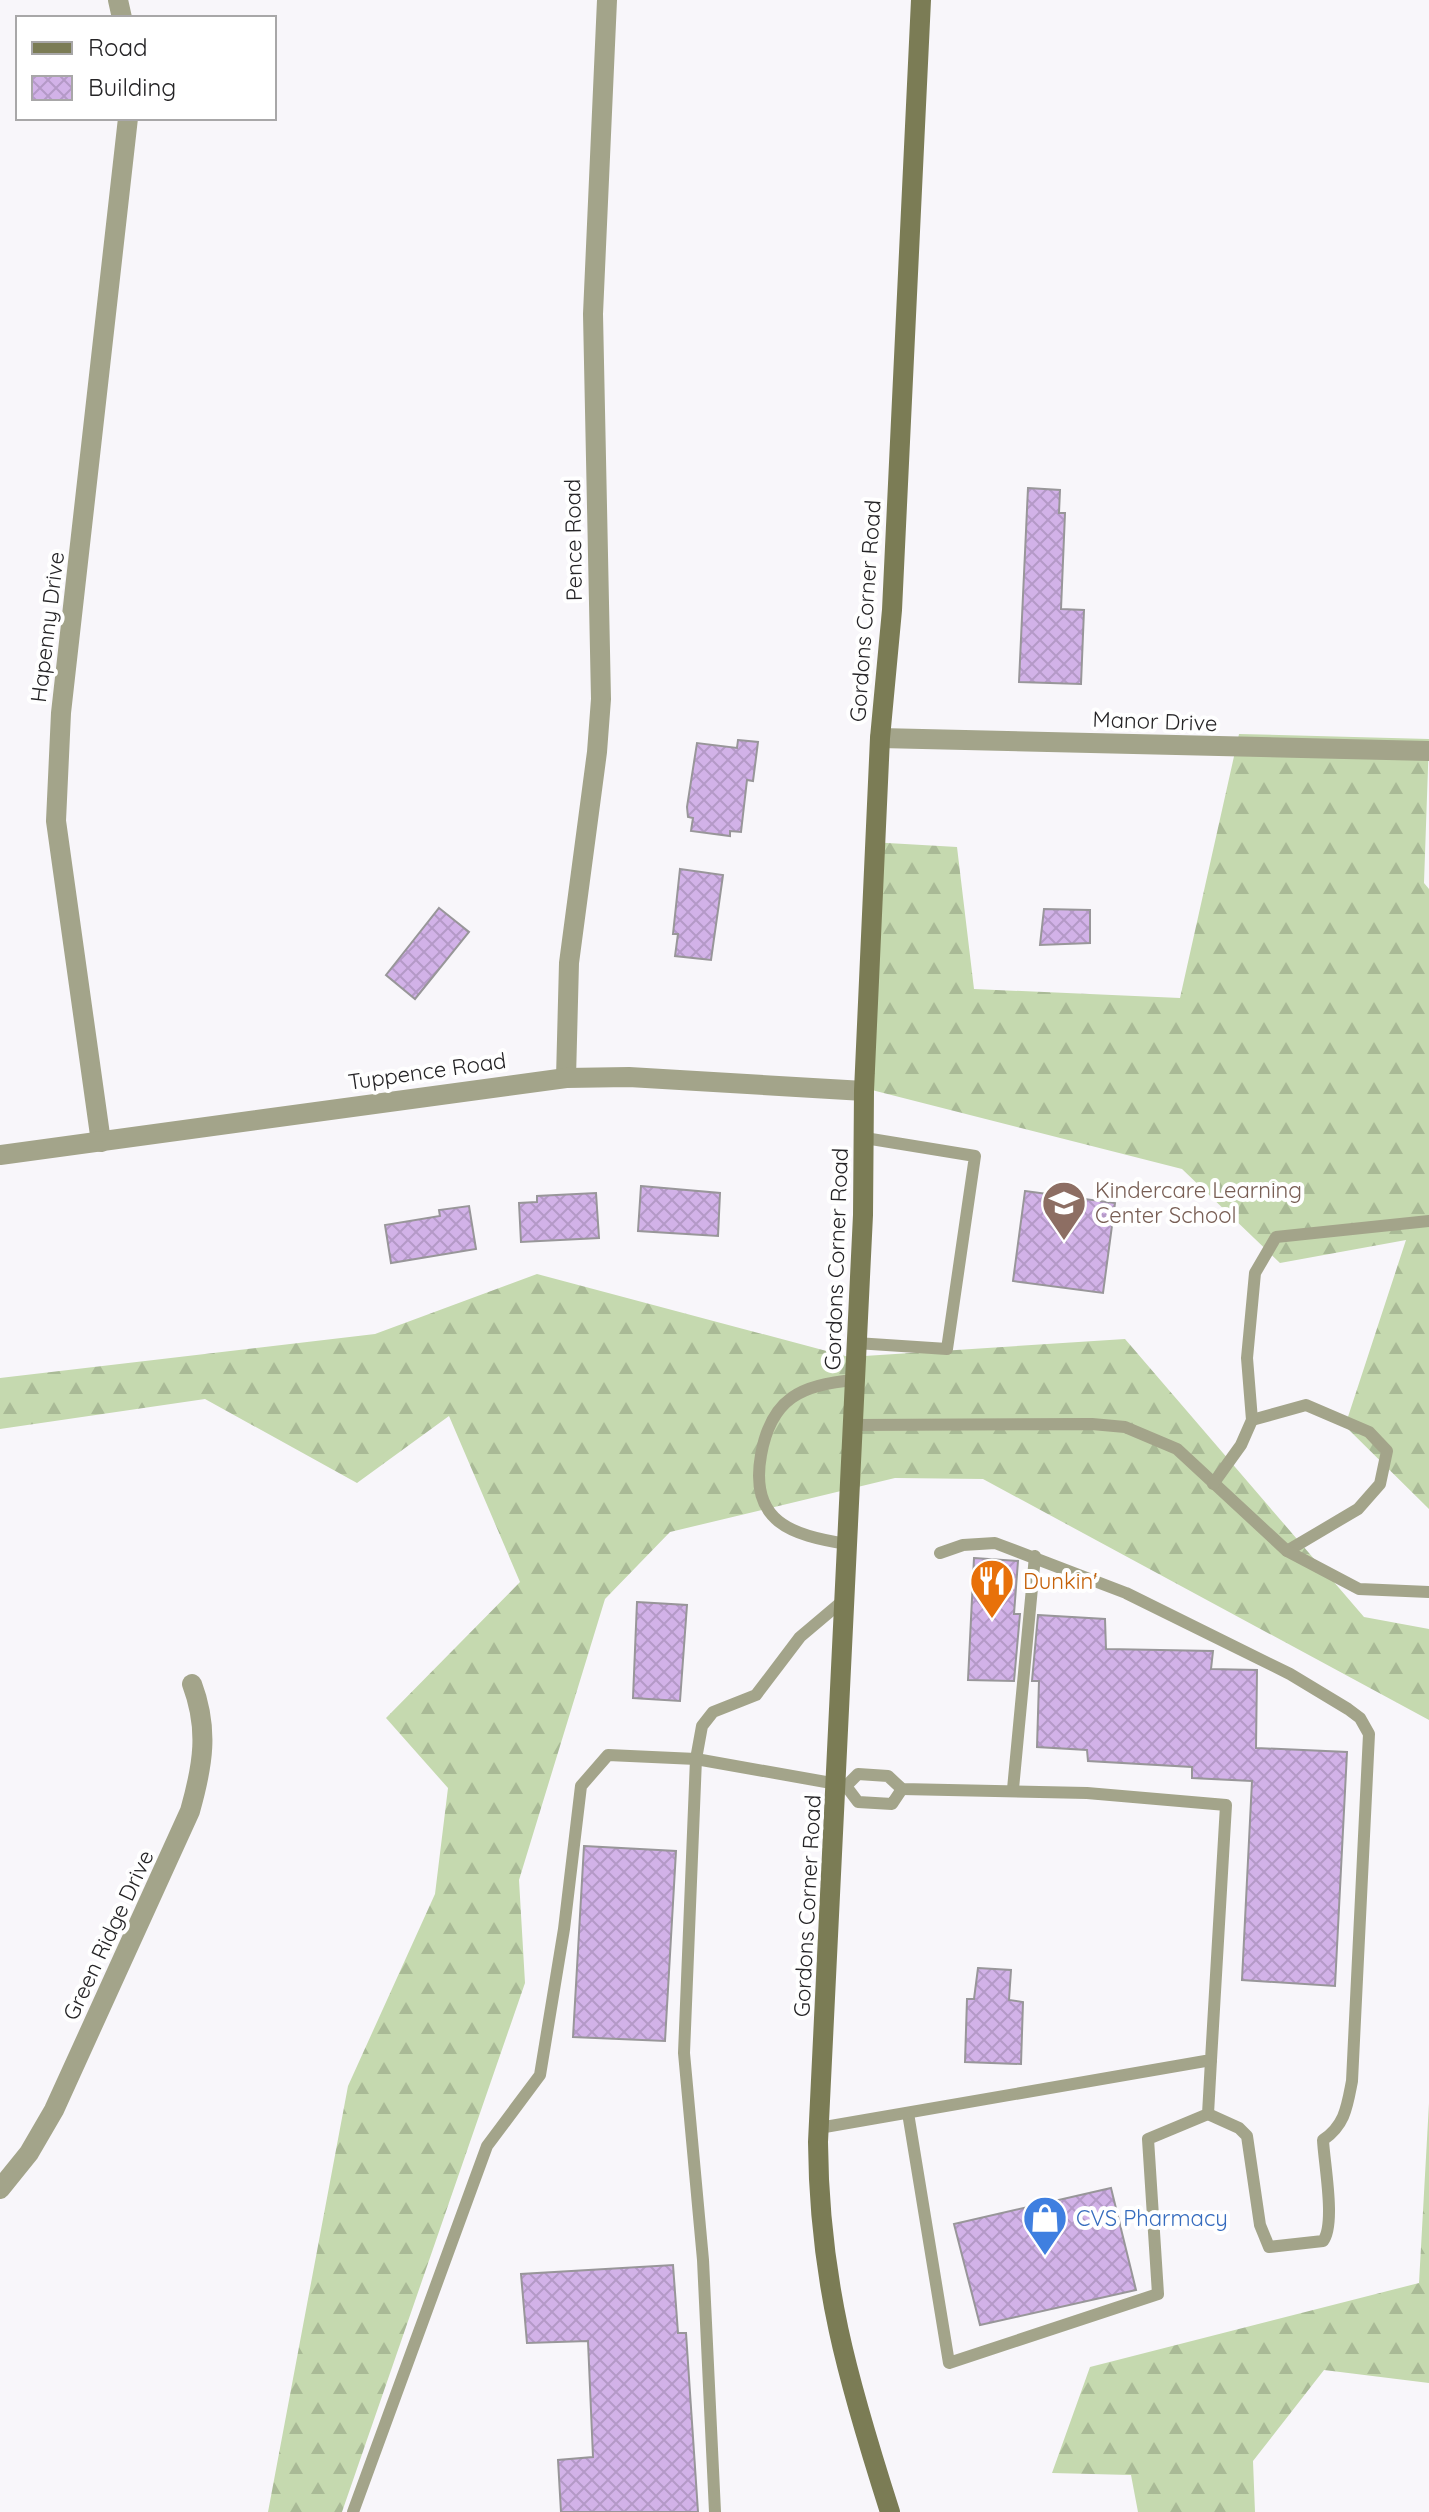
<svg xmlns="http://www.w3.org/2000/svg" width="1429" height="2512" font-family="Quicksand,sans-serif">
  <style>
    .forest { fill: url(#forest-firs) }
    .building { fill: url(#building-cross-hatch); stroke: #989699; stroke-width: 2 }
    .lines { fill: none; stroke-linecap: round; stroke-linejoin: round }
    .lane { stroke: #a3a48a; stroke-width: 12 }
    .street { stroke: #a3a48a; stroke-width: 20 }
    .secondary { stroke: #7b7c55; stroke-width: 20 }
    .labels { text-anchor: middle; dominant-baseline: central; stroke-width: 8; stroke-linejoin: round; paint-order: stroke }
    .street-label { font-size: 22px; fill: #252426; stroke: #fff }
    .education-label { font-size: 22px; fill: #785e54; stroke: #fff; text-anchor: start }
    .food-label { font-size: 22px; fill: #c56008; stroke: #fff; text-anchor: start }
    .shop-label { font-size: 22px; fill: #366cbe; stroke: #fff; text-anchor: start }
  </style>
  <defs>
    <pattern id="forest-firs" width="22" height="20" patternUnits="userSpaceOnUse" patternTransform="scale(2)"><rect width="22" height="20" fill="#c5d9af"/><path d="M5 1l3.5 6h-7zM16 11l3.5 6h-7z" fill="#a9ba96"/></pattern>
    <pattern id="building-cross-hatch" width="8" height="8" patternUnits="userSpaceOnUse" patternTransform="scale(2)"><rect width="8" height="8" fill="#d2b2e8"/><path d="M0 0l8 8M0 8l8-8" fill="none" stroke="#b499c7"/></pattern>
  </defs>
  <rect width="100%" height="100%" fill="#f8f6fa"/>
  <g class="forest">
    <path d="M 1239,734 L 1429,739 L 1424,883 L 1429,889 L 1429,1509 L 1345,1426 L 1406,1240 L 1280,1263 L 1182,1169 L 860,1087 L 870,842 L 957,847 L 974,989 L 1180,998 Z"/>
    <path d="M 537,1274 L 849,1357 L 1125,1339 L 1364,1617 L 1429,1629 L 1429,1720 L 983,1479 L 895,1478 L 670,1532 L 605,1599 L 519,1880 L 525,1983 L 342,2512 L 268,2512 L 348,2086 L 435,1894 L 448,1788 L 386,1718 L 520,1582 L 449,1416 L 357,1483 L 205,1399 L 0,1429 L 0,1378 L 375,1334 Z"/>
    <path d="M 1429,2103 L 1429,2383 L 1324,2370 L 1253,2461 L 1255,2512 L 1138,2512 L 1131,2475 L 1052,2473 L 1090,2367 L 1419,2283 Z"/>
  </g>
  <g class="building">
    <path d="M 1028,488 L 1060,490 L 1059,513 L 1065,513 L 1061,609 L 1084,610 L 1081,684 L 1019,682 Z"/>
    <path d="M 738,740 L 758,742 L 753,781 L 747,780 L 741,832 L 730,831 L 730,836 L 691,831 L 693,818 L 688,817 L 687,807 L 697,743 L 737,748 Z"/>
    <path d="M 680,869 L 723,875 L 711,960 L 675,956 L 678,934 L 673,934 Z"/>
    <path d="M 439,908 L 469,932 L 415,999 L 386,975 Z"/>
    <path d="M 1044,909 L 1090,910 L 1090,943 L 1040,945 Z"/>
    <path d="M 641,1186 L 720,1193 L 718,1236 L 638,1231 Z"/>
    <path d="M 1025,1191 L 1115,1203 L 1103,1293 L 1013,1281 Z"/>
    <path d="M 596,1193 L 599,1238 L 521,1242 L 519,1203 L 537,1202 L 537,1196 Z"/>
    <path d="M 469,1206 L 476,1249 L 391,1263 L 385,1225 L 440,1216 L 439,1210 Z"/>
    <path d="M 974,1558 L 1018,1561 L 1014,1614 L 1020,1614 L 1014,1681 L 968,1680 Z"/>
    <path d="M 637,1602 L 687,1605 L 680,1701 L 633,1698 Z"/>
    <path d="M 1038,1615 L 1105,1619 L 1106,1649 L 1213,1651 L 1211,1669 L 1257,1670 L 1256,1748 L 1347,1752 L 1335,1986 L 1242,1980 L 1252,1781 L 1192,1778 L 1192,1767 L 1088,1761 L 1087,1750 L 1037,1747 L 1039,1681 L 1032,1681 Z"/>
    <path d="M 584,1846 L 676,1851 L 665,2041 L 573,2037 Z"/>
    <path d="M 978,1968 L 1011,1970 L 1009,2000 L 1023,2002 L 1021,2064 L 965,2062 L 967,1999 L 974,1999 Z"/>
    <path d="M 1111,2188 L 1136,2290 L 980,2325 L 954,2224 Z"/>
    <path d="M 673,2265 L 678,2333 L 686,2333 L 698,2512 L 561,2512 L 558,2460 L 593,2457 L 588,2341 L 527,2343 L 521,2274 Z"/>
  </g>
  <g class="lines">
    <g class="lane">
      <path d="M 856,1343 L 947,1349 L 975,1156 L 865,1138"/>
      <path d="M 1252,1420 L 1306,1405 L 1369,1432 L 1387,1451 L 1380,1484 L 1358,1509 L 1287,1551"/>
      <path d="M 853,1425 L 1092,1424 L 1125,1427 L 1177,1449 L 1287,1551 L 1359,1589 L 1429,1592"/>
      <path d="M 1213,1484 L 1241,1445 L 1252,1420 L 1247,1358 L 1255,1273 L 1276,1237 L 1429,1221"/>
      <path d="M 847,1544 C 791,1535 749,1522 761,1455 C 771,1398 802,1384 855,1380"/>
      <path d="M 940,1553 L 963,1545 L 995,1543 L 1126,1593 L 1290,1674 L 1348,1709 L 1360,1718 L 1369,1734 L 1352,2081 C 1347,2107 1345,2125 1323,2140 C 1324,2163 1336,2224 1323,2241 L 1269,2247 L 1260,2225 L 1247,2136 L 1239,2128 L 1208,2114"/>
      <path d="M 1013,1789 L 1035,1556"/>
      <path d="M 908,2113 L 949,2363 L 1158,2294 L 1148,2139 L 1208,2114 L 1211,2060"/>
      <path d="M 819,2128 L 1211,2060 L 1226,1805 L 1087,1793 L 902,1789 L 888,1776 L 858,1774 L 846,1786"/>
      <path d="M 353,2512 L 487,2146 L 540,2075 L 564,1929 L 581,1786 L 608,1755 L 696,1759 L 837,1784 L 846,1786 L 858,1802 L 892,1804 L 902,1789"/>
      <path d="M 715,2512 L 703,2260 L 684,2053 L 696,1759 L 702,1726 L 713,1712 L 756,1695 L 800,1637 L 845,1599"/>
    </g>
    <g class="street">
      <path d="M 118,0 L 122,18"/>
      <path d="M 880,738 L 1429,751"/>
      <path d="M 566,1078 L 569,963 L 597,752 L 601,699 L 593,314 L 607,0"/>
      <path d="M 101,1142 L 56,821 L 61,713 L 128,118"/>
      <path d="M 0,1155 L 566,1078 L 629,1077 L 864,1091"/>
      <path d="M 0,2189 L 29,2153 L 54,2110 L 190,1811 C 203,1765 209,1729 192,1684"/>
    </g>
    <path class="secondary" d="M 890,2512 C 848,2381 819,2281 818,2142 L 863,1215 L 864,1091 L 880,738 L 892,610 L 921,0"/>
  </g>
  <defs>
    <g id="school-pin" transform="scale(2.3)"><path d="M0 17L-7.5 6A9.5 9.5 0 1 1 7.5 6Z" fill="#8d6e63" stroke="#fff"/><path d="M0-5L7-2L0 1L-7-2ZM-4 1L0 2.5L4 1V4Q0 6-4 4Z" fill="#fff"/></g>
    <g id="restaurant-pin" transform="scale(2.3)"><path d="M0 17L-7.5 6A9.5 9.5 0 1 1 7.5 6Z" fill="#e8710a" stroke="#fff"/><path d="M-5-6h1v4h1v-4h1v4h1v-4h1v5L-1.5 .5V6h-2V.5L-5-1ZM5-6V6H3V1.5H1.5Q1.5-4 5-6Z" fill="#fff"/></g>
    <g id="shop-pin" transform="scale(2.3)"><path d="M0 17L-7.5 6A9.5 9.5 0 1 1 7.5 6Z" fill="#3f7fe0" stroke="#fff"/><path d="M-5-2.5h2.3a2.7 3.5 0 0 1 5.4 0H5L5.5 6h-11ZM-1.5-2.5h3a1.5 2.3 0 0 0-3 0Z" fill="#fff"/></g>
  </defs>
  <g fill-rule="evenodd">
    <use href="#school-pin" x="1064" y="1203"/>
    <use href="#restaurant-pin" x="992" y="1581"/>
    <use href="#shop-pin" x="1045" y="2218"/>
  </g>
  <g class="labels">
    <g class="street-label">
      <text transform="translate(573 540) rotate(-91)">Pence Road</text>
      <text transform="translate(865 611) rotate(-86)">Gordons Corner Road</text>
      <text transform="translate(47 627) rotate(-83)">Hapenny Drive</text>
      <text transform="translate(1155 721) rotate(2)">Manor Drive</text>
      <text transform="translate(427 1071) rotate(-8)">Tuppence Road</text>
      <text transform="translate(836 1259) rotate(-88)">Gordons Corner Road</text>
      <text transform="translate(807 1906) rotate(-87)">Gordons Corner Road</text>
      <text transform="translate(108 1935) rotate(-65)">Green Ridge Drive</text>
    </g>
    <g class="education-label">
      <text x="1095" y="1190">Kindercare Learning<tspan x="1095" dy="25">Center School</tspan></text>
    </g>
    <g class="food-label">
      <text x="1023" y="1581">Dunkin'</text>
    </g>
    <g class="shop-label">
      <text x="1076" y="2218">CVS Pharmacy</text>
    </g>
  </g>
  <rect x="16" y="16" width="260" height="104" fill="#ffffff" stroke="#a8a7a8" stroke-width="2"/>
  <rect x="32" y="42" width="40" height="12" fill="#7b7c55" stroke="#a8a7a8" stroke-width="2"/>
  <text x="88" y="56" font-size="24" fill="#252426">Road</text>
  <rect x="32" y="76" width="40" height="24" fill="url(#building-cross-hatch)" stroke="#a8a7a8" stroke-width="2"/>
  <text x="88" y="96" font-size="24" fill="#252426">Building</text>
</svg>
